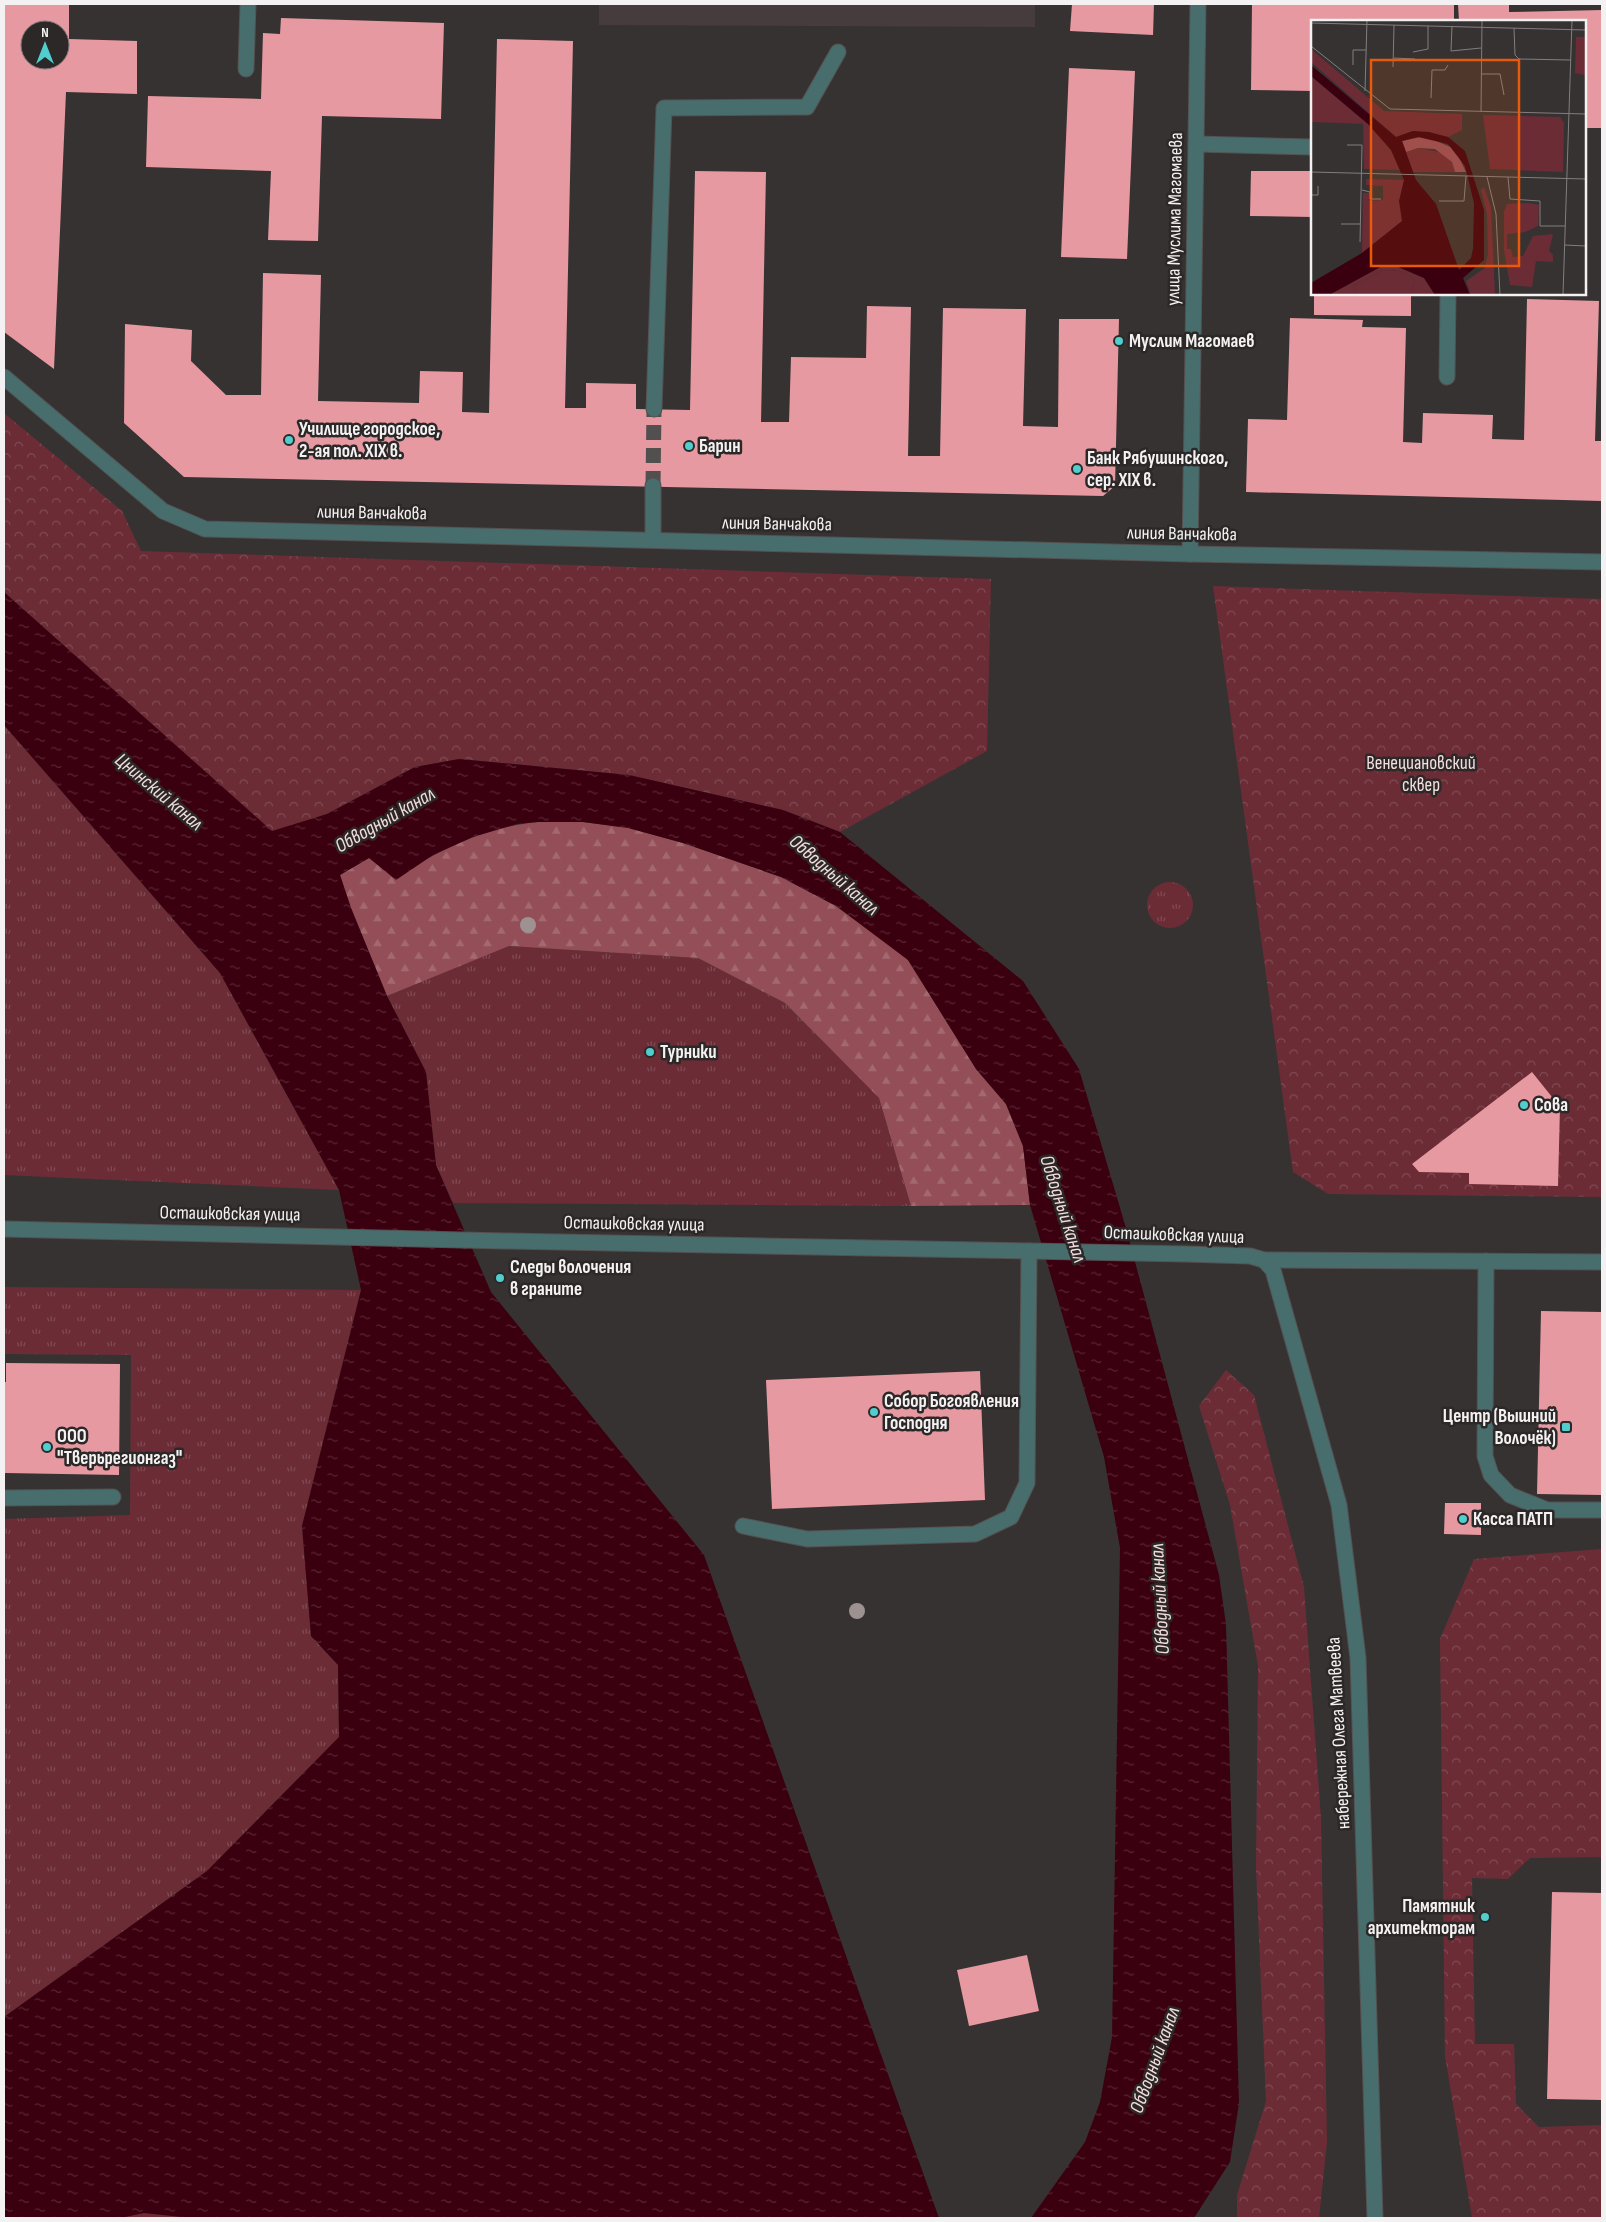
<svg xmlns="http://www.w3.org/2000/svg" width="1606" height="2222" font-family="'Sofia Sans Condensed',sans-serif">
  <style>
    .built { fill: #473c3d }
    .grass { fill: url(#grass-tufts) }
    .forest { fill: url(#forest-firs) }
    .park { fill: url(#park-crowns) }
    .water { fill: url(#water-ripples) }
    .building { fill: #e699a1; fill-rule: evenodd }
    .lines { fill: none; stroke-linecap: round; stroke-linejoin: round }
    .minor-tunnel { stroke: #524f4f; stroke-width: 15; stroke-dasharray: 15 8; stroke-linecap: butt }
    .minor-casing { stroke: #545151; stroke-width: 17 }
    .minor { stroke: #486d6d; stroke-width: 15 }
    .tree { fill: #9e9192 }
    .poi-dot { fill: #52cdce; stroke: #2c2828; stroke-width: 2 }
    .labels { text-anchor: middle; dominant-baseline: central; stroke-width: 5; stroke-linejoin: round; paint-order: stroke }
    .street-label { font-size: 19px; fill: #f4f1f2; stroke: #2c2828 }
    .poi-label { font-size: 19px; font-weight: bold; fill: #f4f1f2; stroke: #2c2828; text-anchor: start }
    .park-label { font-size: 19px; fill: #f4dee0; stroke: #2c2828 }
    .water-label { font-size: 20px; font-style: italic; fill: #f3dcde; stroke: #2c2828 }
    .inset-road { fill: none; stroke: #827e7f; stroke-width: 1 }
    .view { fill: #e8590c; fill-opacity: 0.15; stroke: #e8590c; stroke-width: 2.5 }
    .inset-edge { fill: none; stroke: #f4f1f2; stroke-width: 2.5 }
  </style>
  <defs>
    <pattern id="grass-tufts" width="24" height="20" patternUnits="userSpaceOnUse" patternTransform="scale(1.25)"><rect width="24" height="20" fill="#6b2c36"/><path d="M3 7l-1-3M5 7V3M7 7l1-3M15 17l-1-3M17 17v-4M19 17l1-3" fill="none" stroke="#814b54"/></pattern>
    <pattern id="forest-firs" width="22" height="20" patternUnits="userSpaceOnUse" patternTransform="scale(1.25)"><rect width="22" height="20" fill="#934e57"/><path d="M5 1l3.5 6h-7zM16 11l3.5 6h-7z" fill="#a36870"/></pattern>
    <pattern id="park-crowns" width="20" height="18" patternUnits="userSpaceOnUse" patternTransform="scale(1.25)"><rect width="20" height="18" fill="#6b2c36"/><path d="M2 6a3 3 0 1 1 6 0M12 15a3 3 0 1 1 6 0" fill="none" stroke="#814b54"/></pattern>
    <pattern id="water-ripples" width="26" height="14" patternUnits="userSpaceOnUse" patternTransform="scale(1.25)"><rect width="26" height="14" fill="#3b000f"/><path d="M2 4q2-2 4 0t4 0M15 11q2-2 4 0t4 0" fill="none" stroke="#582632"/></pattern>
  </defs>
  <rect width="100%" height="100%" fill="#363232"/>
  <path class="built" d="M 599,4 L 1035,4 L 1035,27 L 599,25 Z"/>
  <g class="grass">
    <path d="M 4,725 L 220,973 L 339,1190 L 4,1175 Z"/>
    <circle cx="1170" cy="905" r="23"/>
    <path d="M 508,946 L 698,958 L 785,1003 L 879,1098 L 911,1206 L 453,1203 L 436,1165 L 426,1072 L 387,996 Z"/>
    <path d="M 4,1287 L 361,1290 L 302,1526 L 311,1636 L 338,1665 L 339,1737 L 207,1871 L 4,2017 L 4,1519 L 130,1515 L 131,1355 L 4,1354 Z"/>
  </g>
  <path class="forest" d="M 538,822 L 583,822 L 629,828 L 683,843 L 781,877 L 836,906 L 886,942 L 908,960 L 976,1069 L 1006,1104 L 1023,1146 L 1030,1205 L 911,1206 L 879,1098 L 785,1003 L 698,958 L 509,946 L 387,996 L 351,908 L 340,875 L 369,858 L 415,866 C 453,843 494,826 538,822 Z"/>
  <g class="park">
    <path d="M 4,413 L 122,511 L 141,551 L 991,579 L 987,751 L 840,832 L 783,810 L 629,775 L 459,759 L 415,767 L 327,814 L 272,832 L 4,592 Z"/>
    <path d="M 1213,586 L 1602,599 L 1602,1197 L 1328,1194 L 1293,1172 Z"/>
    <path d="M 1226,1370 L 1254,1395 L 1304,1587 L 1321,1818 L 1327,2142 L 1319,2218 L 1237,2218 L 1237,2195 L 1266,2101 L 1256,1868 L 1258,1666 L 1230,1505 L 1199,1406 Z"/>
    <path d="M 1602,1549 L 1602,1857 L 1530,1858 L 1508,1879 L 1472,1878 L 1475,2044 L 1514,2044 L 1516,2104 L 1539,2127 L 1602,2125 L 1602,2218 L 1472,2218 L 1445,2056 L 1440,1639 L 1474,1559 Z"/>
    <path d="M 144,2213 L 191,2218 L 120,2218 Z"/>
  </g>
  <path class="water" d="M 4,592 L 272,831 L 327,814 L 415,767 L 459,759 L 629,775 L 783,810 L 840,832 L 1023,981 L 1079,1069 L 1126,1228 L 1219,1575 L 1226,1624 L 1239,2103 L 1230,2162 L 1194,2218 L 1031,2218 L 1085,2142 L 1100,2102 L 1112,2037 L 1120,1548 L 1104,1457 L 1030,1205 L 1023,1146 L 1006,1104 L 976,1069 L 908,960 L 836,906 L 781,877 L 683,843 L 628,828 L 583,822 L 538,822 L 517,824 L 473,837 L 433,855 L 396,880 L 369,858 L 340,875 L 351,908 L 387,996 L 426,1072 L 436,1165 L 491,1292 L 704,1555 L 939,2218 L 192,2218 L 144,2213 L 120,2218 L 4,2218 L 4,2017 L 207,1871 L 339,1737 L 338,1665 L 311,1636 L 302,1526 L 361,1290 L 339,1190 L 220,973 L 4,725 Z"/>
  <g class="building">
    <path d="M 4,4 L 69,5 L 69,39 L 137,41 L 137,94 L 66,92 L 54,369 L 4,332 ZM 30,30 L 60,30 L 60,60 L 30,60 Z"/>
    <path d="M 1072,4 L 1154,4 L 1153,35 L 1070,31 Z"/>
    <path d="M 1252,4 L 1454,4 L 1454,21 L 1312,21 L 1312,91 L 1251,90 Z"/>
    <path d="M 1458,4 L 1509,4 L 1509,12 L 1602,10 L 1602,128 L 1585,128 L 1585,21 L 1459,21 Z"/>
    <path d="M 281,18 L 444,23 L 441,119 L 322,116 L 318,241 L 268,240 L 271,171 L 146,167 L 148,96 L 261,99 L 263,33 L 280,34 Z"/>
    <path d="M 497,39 L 573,41 L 565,408 L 586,408 L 586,383 L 636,384 L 636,409 L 690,410 L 695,171 L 766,172 L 761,422 L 789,422 L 791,357 L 866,358 L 867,306 L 911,307 L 908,456 L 940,456 L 943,308 L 1026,309 L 1023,426 L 1058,427 L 1059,319 L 1119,319 L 1115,486 L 1103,496 L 184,477 L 124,423 L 125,324 L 192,330 L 191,361 L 226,395 L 261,395 L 263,273 L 321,275 L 318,401 L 419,403 L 420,371 L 463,372 L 462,412 L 489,413 Z"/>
    <path d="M 1069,68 L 1135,71 L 1127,259 L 1061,257 Z"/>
    <path d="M 1251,171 L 1312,171 L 1312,217 L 1250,216 Z"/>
    <path d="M 1314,294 L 1411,294 L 1411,316 L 1314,315 Z"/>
    <path d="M 1527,299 L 1599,301 L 1595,441 L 1602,441 L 1602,501 L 1246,492 L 1248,419 L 1287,420 L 1290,318 L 1363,320 L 1362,327 L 1406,328 L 1403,442 L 1422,443 L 1423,413 L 1493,415 L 1492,439 L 1524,440 Z"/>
    <path d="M 1532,1072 L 1560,1107 L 1558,1186 L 1469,1184 L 1469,1173 L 1419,1172 L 1412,1164 Z"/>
    <path d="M 1541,1311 L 1602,1312 L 1602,1495 L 1537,1494 Z"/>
    <path d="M 6,1363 L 120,1364 L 119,1475 L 5,1473 L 4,1382 L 6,1382 Z"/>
    <path d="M 980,1371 L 985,1500 L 772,1509 L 766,1380 Z"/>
    <path d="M 1445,1503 L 1481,1503 L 1481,1535 L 1444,1534 Z"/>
    <path d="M 1552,1892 L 1602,1893 L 1602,2100 L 1547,2099 Z"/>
    <path d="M 1027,1955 L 1039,2011 L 969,2026 L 957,1970 Z"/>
  </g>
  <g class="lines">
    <path class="minor-tunnel" d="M 653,486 L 654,409"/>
    <g class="minor-casing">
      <g id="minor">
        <path d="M 246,69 L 248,4"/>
        <path d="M 1196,144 L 1312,147"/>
        <path d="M 4,377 L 163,511 L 205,529 L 1190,554 L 1602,562"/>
        <path d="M 1447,377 L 1448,294"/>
        <path d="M 654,409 L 664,108 L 807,107 L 838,52"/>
        <path d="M 653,486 L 653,540"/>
        <path d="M 1190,554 L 1198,4"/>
        <path d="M 4,1229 L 504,1241 L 1185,1254 L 1250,1256 L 1264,1260 L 1602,1262"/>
        <path d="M 1264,1260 L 1273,1270 L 1339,1505 L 1358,1658 L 1375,2218"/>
        <path d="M 1486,1261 L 1485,1456 L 1491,1475 L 1510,1495 L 1547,1510 L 1602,1510"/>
        <path d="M 4,1498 L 113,1497"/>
        <path d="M 743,1526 L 807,1539 L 975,1534 L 1011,1517 L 1027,1483 L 1029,1251"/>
      </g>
    </g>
    <use href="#minor" class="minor"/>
  </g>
  <g class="tree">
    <circle cx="528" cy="925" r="8"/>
    <circle cx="857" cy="1611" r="8"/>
  </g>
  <g class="poi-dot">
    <circle cx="1119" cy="341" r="5"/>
    <circle cx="289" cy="440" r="5"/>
    <circle cx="689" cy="446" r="5"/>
    <circle cx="1077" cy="469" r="5"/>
    <circle cx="650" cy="1052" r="5"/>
    <circle cx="1524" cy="1105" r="5"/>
    <circle cx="500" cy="1278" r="5"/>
    <circle cx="874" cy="1412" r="5"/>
    <rect x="1561" y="1422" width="10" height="10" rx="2.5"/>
    <circle cx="47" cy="1447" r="5"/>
    <circle cx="1463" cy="1519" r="5"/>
    <circle cx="1485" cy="1917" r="5"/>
  </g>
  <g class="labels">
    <g class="street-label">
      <text transform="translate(1175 219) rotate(-89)">улица Муслима Магомаева</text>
      <text transform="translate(372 513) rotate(1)">линия Ванчакова</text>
      <text transform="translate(777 524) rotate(1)">линия Ванчакова</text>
      <text transform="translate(1182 534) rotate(1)">линия Ванчакова</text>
      <text transform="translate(230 1214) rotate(1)">Осташковская улица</text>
      <text transform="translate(634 1224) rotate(1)">Осташковская улица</text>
      <text transform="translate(1174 1235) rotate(2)">Осташковская улица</text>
      <text transform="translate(1339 1733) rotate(-93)">набережная Олега Матвеева</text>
    </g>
    <g class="poi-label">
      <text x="1129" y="341">Муслим Магомаев</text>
      <text x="299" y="429">Училище городское,<tspan x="299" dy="22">2-ая пол. XIX в.</tspan></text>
      <text x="699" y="446">Барин</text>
      <text x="1087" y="458">Банк Рябушинского,<tspan x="1087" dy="22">сер. XIX в.</tspan></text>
      <text x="660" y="1052">Турники</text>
      <text x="1534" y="1105">Сова</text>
      <text x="510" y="1267">Следы волочения<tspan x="510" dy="22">в граните</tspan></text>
      <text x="884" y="1401">Собор Богоявления<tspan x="884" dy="22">Господня</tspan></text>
      <text x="1556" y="1416" text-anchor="end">Центр (Вышний<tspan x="1556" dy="22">Волочёк)</tspan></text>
      <text x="57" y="1436">ООО<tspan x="57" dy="22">"Тверьрегионгаз"</tspan></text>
      <text x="1473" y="1519">Касса ПАТП</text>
      <text x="1475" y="1906" text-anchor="end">Памятник<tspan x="1475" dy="22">архитекторам</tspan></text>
    </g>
    <g class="park-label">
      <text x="1421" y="763">Венециановский<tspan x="1421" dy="22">сквер</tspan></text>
    </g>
    <g class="water-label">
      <text transform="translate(159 792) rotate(40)">Цнинский канал</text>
      <text transform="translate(385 820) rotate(-30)">Обводный канал</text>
      <text transform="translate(834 875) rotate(41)">Обводный канал</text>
      <text transform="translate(1063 1209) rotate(72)">Обводный канал</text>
      <text transform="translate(1160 1599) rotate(-93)">Обводный канал</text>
      <text transform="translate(1155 2060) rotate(-70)">Обводный канал</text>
    </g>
  </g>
  <g transform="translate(1311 20)">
    <rect width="275" height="275" fill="#363232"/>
    <path d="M 52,104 L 57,104 L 80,130 L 91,150 L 53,149 ZM 107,128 L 132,133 L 141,142 L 144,152 L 101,152 L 95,132 ZM 55,159 L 93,160 L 91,201 L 51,233 L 52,173 L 58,173 L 58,181 L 72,180 L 72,166 L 55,165 ZM 72,250 L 89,251 L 99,256 L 104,261 L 99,275 L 45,275 L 42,266 Z" fill="#6b2c36"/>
    <path d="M 114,116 L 144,129 L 155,152 L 144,152 L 141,142 L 124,129 L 107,128 L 95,132 L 91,121 Z" fill="#934e57"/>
    <path d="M 265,17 L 275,17 L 274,55 L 264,53 ZM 0,29 L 73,91 L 151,94 L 151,110 L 137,117 L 102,111 L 85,117 L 0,42 ZM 0,56 L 57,104 L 0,102 ZM 172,95 L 249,97 L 253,103 L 252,152 L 179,149 ZM 173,167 L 180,187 L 184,275 L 160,275 L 155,261 L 174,248 L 177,234 L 176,194 L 170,170 ZM 217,183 L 228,185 L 227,206 L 214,212 L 196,214 L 196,229 L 200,229 L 202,237 L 212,236 L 222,216 L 242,214 L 238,231 L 242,235 L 242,242 L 225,241 L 221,267 L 199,265 L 193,230 L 193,192 L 196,184 ZM 73,245 L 85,246 L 113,258 L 124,275 L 99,275 L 104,261 L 99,256 L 89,251 L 72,250 L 42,266 L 45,275 L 18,275 Z" fill="#6b2c36"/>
    <path d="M 0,45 L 85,117 L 102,111 L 118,112 L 137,117 L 154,131 L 173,190 L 173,240 L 152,258 L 159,275 L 124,275 L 113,258 L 85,246 L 73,245 L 18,275 L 0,275 L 0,263 L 51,233 L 91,201 L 88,181 L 93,160 L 80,130 L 57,104 L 0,56 ZM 107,117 L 137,124 L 154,146 L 163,183 L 162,229 L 160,238 L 148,250 L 125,184 L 105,160 L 91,121 Z" fill="#3b000f" fill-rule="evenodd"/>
    <path class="inset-road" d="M 0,3 L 275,10M 141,6 L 140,31 L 170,28M 203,8 L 204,35 L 208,39 L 260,40M 0,26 L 79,89 L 275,94M 102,32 L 117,29 L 117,6M 83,38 L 104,39M 42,45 L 42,30 L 55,30M 82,47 L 83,5M 170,54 L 189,54 L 193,75M 54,71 L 56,0M 120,78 L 121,50 L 134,50 L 137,45M 170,92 L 171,0M 36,125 L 51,125 L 49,222M 0,152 L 275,159M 176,157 L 185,194 L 189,275M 197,157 L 199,179 L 229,181 L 229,206 L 254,206M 51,170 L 59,172 L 59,179 L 70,179M 0,175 L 7,175 L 7,166M 128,181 L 153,181 L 155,156M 30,204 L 49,204M 253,225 L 275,226M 252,275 L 261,0"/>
    <path class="view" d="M 60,40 L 208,40 L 208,246 L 60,246 Z"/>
    <rect width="275" height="275" class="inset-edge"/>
  </g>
  <rect width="1606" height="2222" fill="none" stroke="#f4f1f2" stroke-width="10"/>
  <g transform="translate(45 45)"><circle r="24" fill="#2c2828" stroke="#7c7879"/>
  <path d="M0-4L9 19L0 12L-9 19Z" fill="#52cdce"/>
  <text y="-8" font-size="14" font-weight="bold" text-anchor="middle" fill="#f4f1f2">N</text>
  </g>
</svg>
